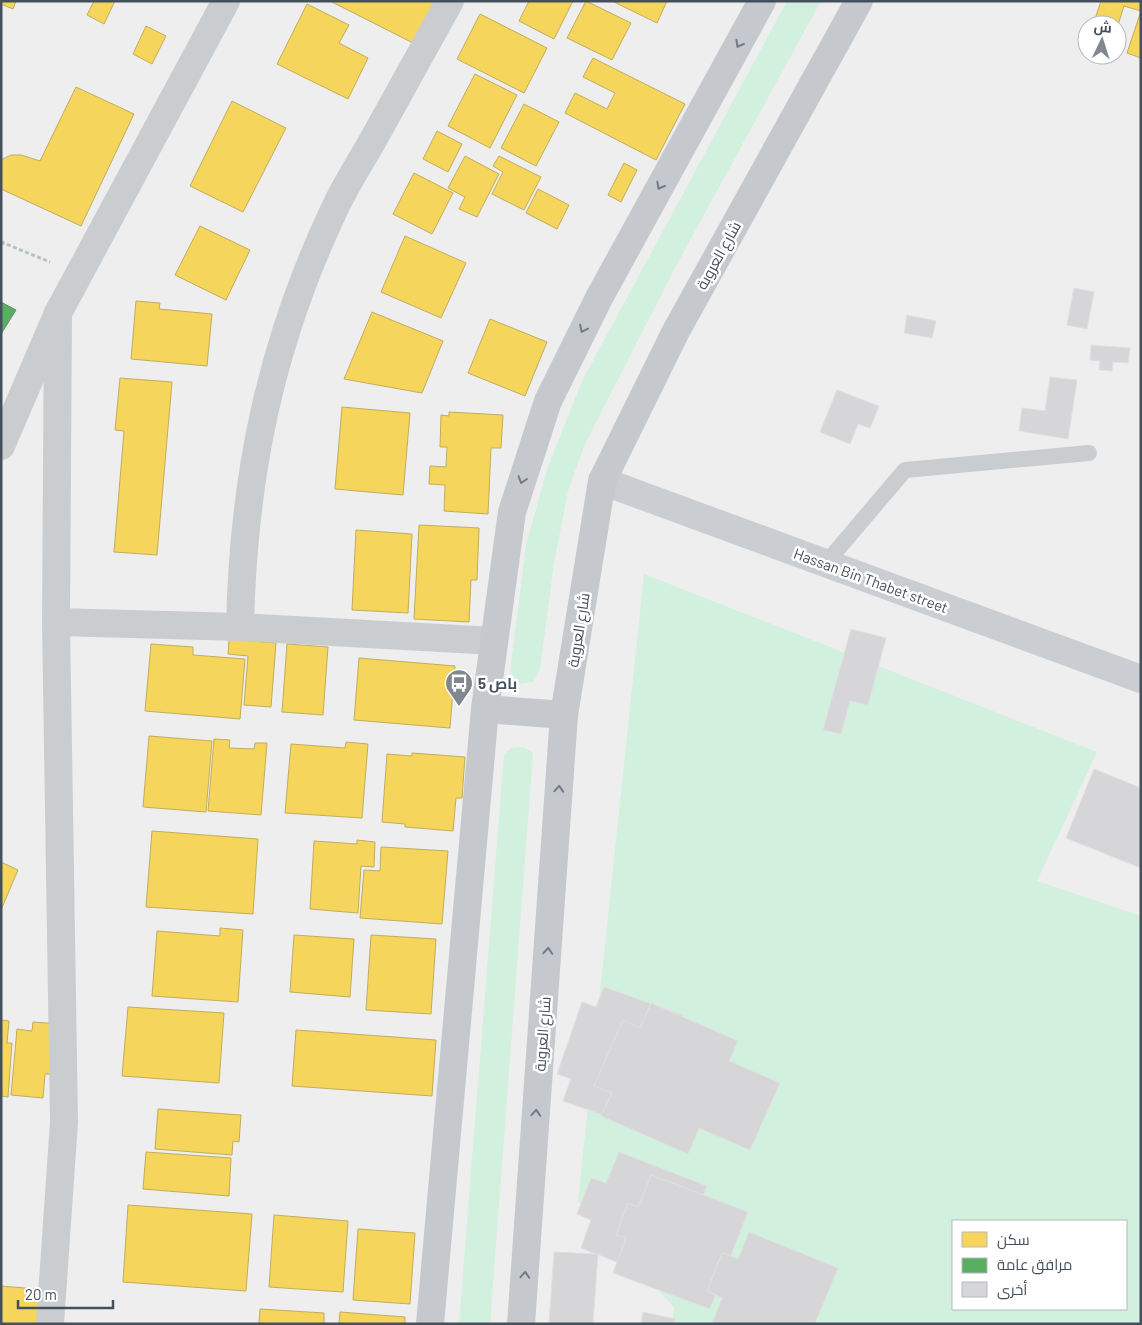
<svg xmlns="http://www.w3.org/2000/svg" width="1142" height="1325" font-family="Barlow,Cairo,sans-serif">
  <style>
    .green { fill: #d1f0dd; fill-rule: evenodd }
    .homes { fill: #f6d55c; stroke: #c1ad5c }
    .public { fill: #5aae61; stroke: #539260 }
    .building { fill: #d6d6d8; stroke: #e0e0e1 }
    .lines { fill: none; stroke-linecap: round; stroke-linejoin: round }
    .path { stroke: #b5c4c0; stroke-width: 3; stroke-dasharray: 4 2.5; stroke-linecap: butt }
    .lane { stroke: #cacdcf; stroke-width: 16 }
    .street { stroke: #cacdcf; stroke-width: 28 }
    .secondary { stroke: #caced2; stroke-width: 28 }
    .primary { stroke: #c5c9cd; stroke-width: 28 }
    .oneway { stroke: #717a84 }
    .labels { text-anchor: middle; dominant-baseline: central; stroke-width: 5; stroke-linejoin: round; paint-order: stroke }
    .street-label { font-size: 15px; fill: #44505c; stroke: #fff }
    .poi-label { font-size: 15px; font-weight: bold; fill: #44505c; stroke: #fff; text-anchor: start }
  </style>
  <rect width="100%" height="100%" fill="#efeeee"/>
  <g class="green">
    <path d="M 787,1 L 821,1 L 677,264 L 585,444 L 568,491 L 554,563 L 540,669 L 533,682 L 521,684 L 510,672 L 526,545 L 548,466 L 582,381 Z"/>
    <path d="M 644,574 L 1097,752 L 1037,881 L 1141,916 L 1141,1324 L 672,1324 L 674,1307 L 578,1202 ZM 953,1221 L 1126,1221 L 1126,1309 L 953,1309 Z"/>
    <path d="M 523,747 L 533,753 L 490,1324 L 459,1324 L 504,755 L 511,748 Z"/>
  </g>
  <g class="homes">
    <path d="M 1,1 L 16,1 L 13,9 L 1,4 Z"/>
    <path d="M 94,1 L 115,1 L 104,24 L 87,15 Z"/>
    <path d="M 330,1 L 436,1 L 415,44 Z"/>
    <path d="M 529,1 L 573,1 L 554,39 L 519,21 Z"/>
    <path d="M 586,1 L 631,23 L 612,60 L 567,38 Z"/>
    <path d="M 612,1 L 667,1 L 657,23 Z"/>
    <path d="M 1101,1 L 1141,1 L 1141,58 L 1127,53 L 1141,11 L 1124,6 L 1117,28 L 1117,25 L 1093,25 Z"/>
    <path d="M 307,4 L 349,25 L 339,43 L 368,58 L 348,99 L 277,64 Z"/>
    <path d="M 480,14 L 547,48 L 524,93 L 457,59 Z"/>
    <path d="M 146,26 L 166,36 L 152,64 L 133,54 Z"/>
    <path d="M 593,58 L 685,104 L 656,160 L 565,113 L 575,93 L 607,109 L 615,93 L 583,77 Z"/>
    <path d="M 475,74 L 517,95 L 490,148 L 448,126 Z"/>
    <path d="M 76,87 L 134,114 L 81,226 L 1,189 L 1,160 L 11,155 L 21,155 L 40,161 Z"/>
    <path d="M 232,101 L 286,128 L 243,212 L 190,186 Z"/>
    <path d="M 524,104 L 559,122 L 536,166 L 501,148 Z"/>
    <path d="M 437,131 L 462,144 L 448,172 L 423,159 Z"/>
    <path d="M 465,156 L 499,174 L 477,217 L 459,209 L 465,197 L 448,188 Z"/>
    <path d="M 499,156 L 541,177 L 524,210 L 492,194 L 503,172 L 493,166 Z"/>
    <path d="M 624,163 L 637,170 L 621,202 L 608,195 Z"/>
    <path d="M 414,173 L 453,193 L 432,234 L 393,214 Z"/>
    <path d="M 538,189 L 569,205 L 557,229 L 526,213 Z"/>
    <path d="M 200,226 L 250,250 L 226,300 L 175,275 Z"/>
    <path d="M 405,236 L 466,263 L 441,318 L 381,292 Z"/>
    <path d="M 136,301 L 160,303 L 159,309 L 212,314 L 207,366 L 131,359 Z"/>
    <path d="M 372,312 L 443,341 L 422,393 L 344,379 Z"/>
    <path d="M 490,319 L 547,342 L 525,396 L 468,373 Z"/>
    <path d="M 120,378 L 172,382 L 157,555 L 114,552 L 124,431 L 115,430 Z"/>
    <path d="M 342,407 L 410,413 L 403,495 L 335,489 Z"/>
    <path d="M 449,412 L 503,415 L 501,448 L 491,448 L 488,514 L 444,511 L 445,485 L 429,484 L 430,466 L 446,467 L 447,447 L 440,447 L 441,415 L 449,416 Z"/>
    <path d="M 419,525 L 479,528 L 477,580 L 471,580 L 469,622 L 414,619 Z"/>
    <path d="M 356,530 L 412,534 L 408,613 L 352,610 Z"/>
    <path d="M 229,639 L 276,643 L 271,707 L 244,705 L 248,656 L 228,654 Z"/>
    <path d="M 151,644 L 193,647 L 193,655 L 245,659 L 240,719 L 145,711 Z"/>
    <path d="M 287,644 L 328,647 L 323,715 L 282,712 Z"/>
    <path d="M 359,658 L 455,666 L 450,728 L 354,720 Z"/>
    <path d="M 149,736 L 212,741 L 206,812 L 143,807 Z"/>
    <path d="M 214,739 L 230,740 L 229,748 L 254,749 L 255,743 L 267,743 L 261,815 L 208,811 Z"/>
    <path d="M 346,742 L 368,744 L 362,818 L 285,813 L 291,744 L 345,748 Z"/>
    <path d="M 412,753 L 465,757 L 462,798 L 456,798 L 453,831 L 405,827 L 405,824 L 382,822 L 387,754 L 412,756 Z"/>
    <path d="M 152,831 L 258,839 L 253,914 L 146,907 Z"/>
    <path d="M 357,840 L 375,842 L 374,867 L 361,866 L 358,913 L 310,909 L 314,841 L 357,844 Z"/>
    <path d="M 381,847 L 448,851 L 442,924 L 360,918 L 364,870 L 380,871 Z"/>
    <path d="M 1,862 L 18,870 L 1,910 Z"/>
    <path d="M 220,928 L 243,930 L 238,1002 L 152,996 L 157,931 L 220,936 Z"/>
    <path d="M 294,935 L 354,939 L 350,997 L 290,992 Z"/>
    <path d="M 371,935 L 436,939 L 431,1014 L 366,1010 Z"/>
    <path d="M 128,1007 L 224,1013 L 219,1083 L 122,1076 Z"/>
    <path d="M 1,1020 L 9,1021 L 7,1043 L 12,1043 L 8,1097 L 1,1096 Z"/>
    <path d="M 33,1022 L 61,1024 L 57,1074 L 45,1074 L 43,1098 L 11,1095 L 17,1029 L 32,1031 Z"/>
    <path d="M 296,1030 L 436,1040 L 432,1096 L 292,1086 Z"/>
    <path d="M 158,1109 L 241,1115 L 239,1142 L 233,1141 L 232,1155 L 155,1149 Z"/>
    <path d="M 146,1152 L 231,1158 L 229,1196 L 143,1189 Z"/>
    <path d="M 128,1205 L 252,1214 L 246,1291 L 123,1282 Z"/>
    <path d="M 274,1215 L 348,1221 L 343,1292 L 269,1287 Z"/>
    <path d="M 358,1229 L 415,1233 L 410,1304 L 353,1300 Z"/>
    <path d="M 1,1286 L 48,1290 L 46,1324 L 1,1324 Z"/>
    <path d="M 260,1309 L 324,1313 L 324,1324 L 259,1324 Z"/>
    <path d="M 340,1312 L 405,1317 L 405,1324 L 339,1324 Z"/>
  </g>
  <path class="public" d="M 1,302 L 16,310 L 1,334 Z"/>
  <g class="building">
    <path d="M 1074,288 L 1094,292 L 1087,329 L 1067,325 Z"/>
    <path d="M 907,315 L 936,321 L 932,338 L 904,333 Z"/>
    <path d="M 1091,345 L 1130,348 L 1128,363 L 1113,362 L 1112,371 L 1099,370 L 1100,361 L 1090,360 Z"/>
    <path d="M 1050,377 L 1077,380 L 1068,439 L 1019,431 L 1022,408 L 1045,411 Z"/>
    <path d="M 837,390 L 879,406 L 870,428 L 858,424 L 850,444 L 820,432 Z"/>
    <path d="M 851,629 L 886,638 L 868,705 L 850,701 L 841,734 L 823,730 Z"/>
    <path d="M 1094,769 L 1141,788 L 1141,868 L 1066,838 Z"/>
    <path d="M 604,987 L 683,1015 L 643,1129 L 563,1101 L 571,1079 L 557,1074 L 582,1002 L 596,1007 Z"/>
    <path d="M 651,1003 L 738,1041 L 729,1061 L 780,1083 L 750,1150 L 699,1128 L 688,1154 L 601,1116 L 612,1093 L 594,1086 L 623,1020 L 640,1028 Z"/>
    <path d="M 619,1152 L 707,1186 L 668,1282 L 581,1248 L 591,1220 L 577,1214 L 591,1178 L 606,1183 Z"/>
    <path d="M 651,1175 L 748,1212 L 710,1309 L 613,1273 L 626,1238 L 616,1235 L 628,1203 L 638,1207 Z"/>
    <path d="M 749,1232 L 838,1268 L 815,1324 L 712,1324 L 722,1298 L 707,1291 L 722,1253 L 738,1259 Z"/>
    <path d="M 554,1252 L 598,1254 L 593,1324 L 549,1324 Z"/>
    <path d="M 643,1312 L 675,1319 L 673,1324 L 641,1324 Z"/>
  </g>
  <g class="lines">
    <path class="path" d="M 1,242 L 50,262"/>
    <path class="lane" d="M 826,563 L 905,470 L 1089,453"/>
    <g class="street">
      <path d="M 1,446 L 58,313 L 226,1"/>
      <path d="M 56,622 L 240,627 L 494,641"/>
      <path d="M 240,627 C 243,478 270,345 334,210 C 345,186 360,163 373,140 C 398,94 424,48 450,1"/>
      <path d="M 50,1324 L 64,1122 L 56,622 L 58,313"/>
    </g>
    <path class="secondary" d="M 602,481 L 1141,679"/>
    <g class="primary">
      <path d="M 485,709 L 564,715"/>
      <path d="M 430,1324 L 485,709 L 512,512 L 548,401 L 600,296 L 762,1"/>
      <path d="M 521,1324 L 564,715 L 602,481 L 676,331 L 859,1"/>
    </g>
  </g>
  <defs><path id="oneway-chevron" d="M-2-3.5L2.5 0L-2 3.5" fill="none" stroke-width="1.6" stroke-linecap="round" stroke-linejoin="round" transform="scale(1.25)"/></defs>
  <g class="oneway">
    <use href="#oneway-chevron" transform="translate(739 44) rotate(119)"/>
    <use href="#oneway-chevron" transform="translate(660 186) rotate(119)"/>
    <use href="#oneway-chevron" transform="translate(583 329) rotate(116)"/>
    <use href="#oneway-chevron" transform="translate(522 480) rotate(108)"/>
    <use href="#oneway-chevron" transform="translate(559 789) rotate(-86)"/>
    <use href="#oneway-chevron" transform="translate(548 951) rotate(-86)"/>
    <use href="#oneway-chevron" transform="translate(536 1113) rotate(-86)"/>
    <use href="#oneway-chevron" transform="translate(525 1275) rotate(-86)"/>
  </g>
  <defs>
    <g id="bus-pin" transform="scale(1.4375)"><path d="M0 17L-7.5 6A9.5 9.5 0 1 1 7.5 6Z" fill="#80878f" stroke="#fff"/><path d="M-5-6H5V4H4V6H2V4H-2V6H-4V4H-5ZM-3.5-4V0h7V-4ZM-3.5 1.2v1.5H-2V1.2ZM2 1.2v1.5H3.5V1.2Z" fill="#fff"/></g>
  </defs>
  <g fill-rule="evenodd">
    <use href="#bus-pin" x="459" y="683"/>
  </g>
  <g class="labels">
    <g class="street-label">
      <text transform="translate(718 255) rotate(-61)">شارع العروبة</text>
      <text transform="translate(871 580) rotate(20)">Hassan Bin Thabet street</text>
      <text transform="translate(578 630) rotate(-81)">شارع العروبة</text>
      <text transform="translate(542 1034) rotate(-86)">شارع العروبة</text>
    </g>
    <g class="poi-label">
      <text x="478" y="683">باص 5</text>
    </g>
  </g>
  <rect width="1142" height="1325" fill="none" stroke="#44505c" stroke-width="5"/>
  <rect x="952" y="1220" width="175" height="90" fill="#ffffff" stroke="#b4b9be"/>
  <rect x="962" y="1232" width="25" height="15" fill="#f6d55c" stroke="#b4b9be"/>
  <text x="997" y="1245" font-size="15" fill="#44505c">سكن</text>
  <rect x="962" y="1258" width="25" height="15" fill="#5aae61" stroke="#b4b9be"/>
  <text x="997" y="1270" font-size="15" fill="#44505c">مرافق عامة</text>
  <rect x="962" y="1282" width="25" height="15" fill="#d6d6d8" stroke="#b4b9be"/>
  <text x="997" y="1295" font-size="15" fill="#44505c">أخرى</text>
  <g transform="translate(1102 40) rotate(4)"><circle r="24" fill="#ffffff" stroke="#b4b9be"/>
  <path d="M0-4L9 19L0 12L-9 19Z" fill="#80878f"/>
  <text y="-8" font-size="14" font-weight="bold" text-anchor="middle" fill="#44505c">ش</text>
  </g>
  <path d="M18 1300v8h95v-8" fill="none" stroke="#44505c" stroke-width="2.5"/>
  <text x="25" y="1300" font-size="15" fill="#44505c" stroke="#ffffff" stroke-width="4" paint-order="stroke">20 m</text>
</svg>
